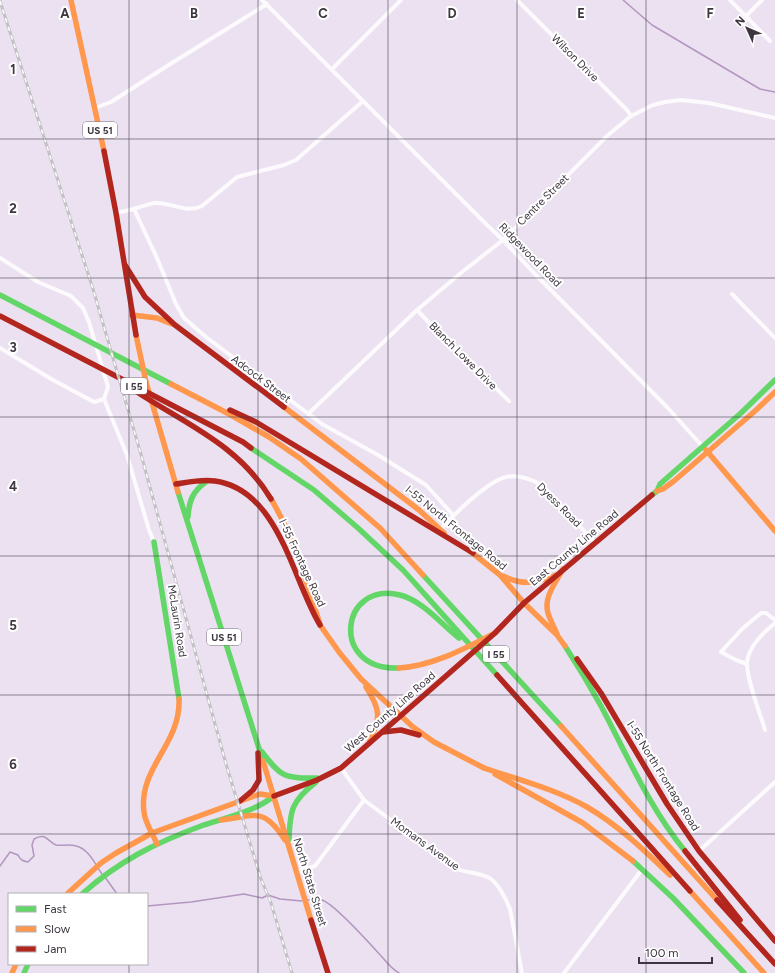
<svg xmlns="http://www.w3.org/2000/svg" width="775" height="973" font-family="Figtree,sans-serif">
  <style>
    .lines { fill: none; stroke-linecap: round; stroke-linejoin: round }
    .stream { stroke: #b396bf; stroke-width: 1.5 }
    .street { stroke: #fcfafd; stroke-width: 4 }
    .fast { stroke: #63d668; stroke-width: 5.5 }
    .slow { stroke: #ff974d; stroke-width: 5.5 }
    .jam { stroke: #b3261e; stroke-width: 5.5 }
    .rail-casing { stroke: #c3c1c5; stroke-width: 3 }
    .rail { stroke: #fff; stroke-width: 1.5; stroke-dasharray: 4.5; stroke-linecap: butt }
    .grid { fill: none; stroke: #3d3641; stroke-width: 1; stroke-opacity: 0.55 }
    .labels { text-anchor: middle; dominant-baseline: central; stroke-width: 4; stroke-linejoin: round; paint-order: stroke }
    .shield { fill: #fff; stroke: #77727a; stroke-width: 1 }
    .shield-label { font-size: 10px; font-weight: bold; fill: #3d3641 }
    .street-label { font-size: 11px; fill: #3d3641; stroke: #fff }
    .grid-label { font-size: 13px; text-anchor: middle; font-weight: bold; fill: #3d3641; stroke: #fff; stroke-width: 4; stroke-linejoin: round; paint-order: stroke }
  </style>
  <rect width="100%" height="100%" fill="#ece1f1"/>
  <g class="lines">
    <g class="stream">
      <path d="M 623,0 L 652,25 L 760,89 L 775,92"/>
      <path d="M 0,866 L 10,852 L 18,855 C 20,860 23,861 28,862 L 34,856 L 32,845 L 34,839 C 46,832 47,841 56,845 C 63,846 70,844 76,846 C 89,849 95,864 102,874"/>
      <path d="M 105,877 L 117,894"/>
      <path d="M 306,900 C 311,900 317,899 322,900 C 335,904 372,946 383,958 C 388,964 392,969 399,973"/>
      <path d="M 147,906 L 191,902 L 244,894 L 262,898 L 268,895 L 280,899 L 302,901"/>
    </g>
    <g class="street">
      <path d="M 262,0 L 485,223 L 503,240 L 533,272 L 667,407 L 703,447"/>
      <path d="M 517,0 L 627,110 L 631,116"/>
      <path d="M 730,0 L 770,41"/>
      <path d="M 746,16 L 762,0"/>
      <path d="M 332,69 L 401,0"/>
      <path d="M 95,108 L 111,102 L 167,66 L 267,4"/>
      <path d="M 134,209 C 140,207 148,204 155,203 C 172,202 185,214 202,206 L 237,177 L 284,165 L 296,160 L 363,101"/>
      <path d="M 116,213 L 134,209 L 157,258 L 176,304 L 184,318 L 206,337 L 322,424 L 378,455 L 426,485 L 453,515"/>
      <path d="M 0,258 L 38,282 L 71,296 L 83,308 L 89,322 L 108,387 L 104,399 L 94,402 L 53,380 L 0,348"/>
      <path d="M 732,294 L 775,338"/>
      <path d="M 417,310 L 436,330 L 509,401"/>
      <path d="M 104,399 L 127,455 L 149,530 L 154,542"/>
      <path d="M 308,414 L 417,310 L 462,272 L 503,240 L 608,135 L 631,116 L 653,105 L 665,102 L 681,100 L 709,103 L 775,118"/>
      <path d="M 440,530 C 453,515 488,481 506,477 C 519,474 531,479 542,485 L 595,543"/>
      <path d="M 747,664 L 736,660 L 721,652 L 742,629 L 761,613 L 766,613 L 775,620"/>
      <path d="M 765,730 C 760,713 746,678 747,662 C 749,646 763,633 775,623"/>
      <path d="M 341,768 L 364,800"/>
      <path d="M 699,851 L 775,782"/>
      <path d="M 296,872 L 315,866 L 364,800 L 457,869 C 467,873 483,873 491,879 C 499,885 507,901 510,909 L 522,973"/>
      <path d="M 564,973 L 643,868"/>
    </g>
    <g class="fast">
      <path d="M 0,295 L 171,384"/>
      <path d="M 251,448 L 314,490 L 358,528 L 403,570 L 497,675"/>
      <path d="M 178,492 L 263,761"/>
      <path d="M 652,495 L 657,491 L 660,484 L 741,413 L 775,380"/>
      <path d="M 188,517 C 189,500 193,491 207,481"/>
      <path d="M 154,542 L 179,699"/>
      <path d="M 423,575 L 561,726"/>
      <path d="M 565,646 C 578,666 590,686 601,706 C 627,755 649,807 685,851"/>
      <path d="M 399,668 C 329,671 340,580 400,595 C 423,601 441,624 459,638"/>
      <path d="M 262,752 C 281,777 285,779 317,778"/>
      <path d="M 289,839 C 290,809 292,801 316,782"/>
      <path d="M 633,861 L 673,898 L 744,973"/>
      <path d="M 82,894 C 119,861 155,843 201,826 C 225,818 254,812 274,796"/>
      <path d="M 24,973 L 28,964"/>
    </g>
    <g class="slow">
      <path d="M 71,0 L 104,151"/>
      <path d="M 132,315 L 157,318 L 172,324"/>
      <path d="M 136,335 L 146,382 L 178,492"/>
      <path d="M 171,384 L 231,415 L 269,437 L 301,459 L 380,528 L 423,575"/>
      <path d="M 284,407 L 419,510 L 444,533"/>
      <path d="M 706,450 L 775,531"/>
      <path d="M 657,491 L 663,489 L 674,481 L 755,411 L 775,392"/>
      <path d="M 271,499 C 294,537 306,582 320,624"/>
      <path d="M 470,551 L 500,575 L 524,603 L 557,635 L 565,646"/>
      <path d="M 503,576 C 524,586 535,583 556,575"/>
      <path d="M 320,625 L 339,652 L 361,679 L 413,727 L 434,742 L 484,768"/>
      <path d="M 557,634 C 554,627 550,620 548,613 C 543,598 556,582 563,569"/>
      <path d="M 399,668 C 433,666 466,648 495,633"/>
      <path d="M 366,687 C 381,710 381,718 369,743"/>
      <path d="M 561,726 L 717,900"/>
      <path d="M 263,761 L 311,920"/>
      <path d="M 484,768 C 519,780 555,789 587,807 C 618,825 644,850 670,875"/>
      <path d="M 495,774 L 583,823 L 633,861"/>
      <path d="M 221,820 C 255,816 263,806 285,840"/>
      <path d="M 157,844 C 153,834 145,823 144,812 C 138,768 181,744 179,699"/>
      <path d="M 690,891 L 764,973"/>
      <path d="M 67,894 L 101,863 L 116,853 L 152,833 L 260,794 L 274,796"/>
      <path d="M 12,973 L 16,964"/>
    </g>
    <g class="jam">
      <path d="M 104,151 L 116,213 L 136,335"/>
      <path d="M 125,265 L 145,297 L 175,325 L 284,407"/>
      <path d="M 0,316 L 243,442 L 251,448"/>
      <path d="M 134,390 C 185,424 238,444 271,499"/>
      <path d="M 230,410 L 256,422 L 473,553"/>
      <path d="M 176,484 C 189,482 202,479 215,481 C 279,490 292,579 320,625"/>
      <path d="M 524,603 L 652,495"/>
      <path d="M 577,659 L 601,693 L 667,804 L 699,851 L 775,941"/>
      <path d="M 497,675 L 690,891"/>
      <path d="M 383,732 L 401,730 L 419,735"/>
      <path d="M 274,796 L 317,780 L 341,768 L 495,633 L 524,603"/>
      <path d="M 240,801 L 253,790 L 259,780 L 258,753"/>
      <path d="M 685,851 L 740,920"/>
      <path d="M 717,900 L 775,964"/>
      <path d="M 311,920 L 328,973"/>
    </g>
    <g class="rail-casing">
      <path id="rail" d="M 0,1 L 93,289 L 142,458 L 226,764 L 261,879 L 271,903 L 292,973"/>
    </g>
    <use href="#rail" class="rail"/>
  </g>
  <path class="grid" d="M 129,0 L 129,894M 258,0 L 258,973M 388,0 L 388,973M 517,0 L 517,973M 646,0 L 646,973M 0,139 L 775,139M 0,278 L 775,278M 0,417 L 775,417M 0,556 L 775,556M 0,695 L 775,695M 0,834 L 775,834M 129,964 L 129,973"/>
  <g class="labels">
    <g class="shield">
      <rect x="83" y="122" width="34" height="16" rx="3"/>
      <rect x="121" y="378" width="26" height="16" rx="3"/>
      <rect x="207" y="629" width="34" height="16" rx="3"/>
      <rect x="483" y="646" width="26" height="16" rx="3"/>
    </g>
    <g class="shield-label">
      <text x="100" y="130">US 51</text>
      <text x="134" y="386">I 55</text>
      <text x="224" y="637">US 51</text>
      <text x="496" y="654">I 55</text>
    </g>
    <g class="street-label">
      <text transform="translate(575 58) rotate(45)">Wilson Drive</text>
      <text transform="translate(543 200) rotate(-45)">Centre Street</text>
      <text transform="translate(530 255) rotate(46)">Ridgewood Road</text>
      <text transform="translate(463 356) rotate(45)">Blanch Lowe Drive</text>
      <text transform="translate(261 379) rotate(37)">Adcock Street</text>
      <text transform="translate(559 505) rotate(45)">Dyess Road</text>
      <text transform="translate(456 528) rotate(39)">I-55 North Frontage Road</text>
      <text transform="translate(574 548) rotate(-40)">East County Line Road</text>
      <text transform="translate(302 563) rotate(65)">I-55 Frontage Road</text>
      <text transform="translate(177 621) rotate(81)">McLaurin Road</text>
      <text transform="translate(390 712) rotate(-41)">West County Line Road</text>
      <text transform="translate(663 776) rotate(58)">I-55 North Frontage Road</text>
      <text transform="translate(425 844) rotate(36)">Momans Avenue</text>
      <text transform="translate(310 882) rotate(73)">North State Street</text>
    </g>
  </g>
  <g class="grid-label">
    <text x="65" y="18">A</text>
    <text x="194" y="18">B</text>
    <text x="323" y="18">C</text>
    <text x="452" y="18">D</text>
    <text x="581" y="18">E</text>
    <text x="710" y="18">F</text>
    <text x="13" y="74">1</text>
    <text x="13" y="213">2</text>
    <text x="13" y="352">3</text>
    <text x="13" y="491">4</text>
    <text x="13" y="630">5</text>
    <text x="13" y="769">6</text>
  </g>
  <rect x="8" y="893" width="140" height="72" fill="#ffffff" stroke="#b1afb3"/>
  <rect x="16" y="906" width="20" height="6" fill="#63d668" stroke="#b1afb3"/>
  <text x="44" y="913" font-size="12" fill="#3d3641">Fast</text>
  <rect x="16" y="926" width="20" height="6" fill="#ff974d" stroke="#b1afb3"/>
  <text x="44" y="933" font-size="12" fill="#3d3641">Slow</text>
  <rect x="16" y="946" width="20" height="6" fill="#b3261e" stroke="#b1afb3"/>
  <text x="44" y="953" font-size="12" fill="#3d3641">Jam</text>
  <g transform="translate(747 28) rotate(315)" stroke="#ffffff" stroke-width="3" paint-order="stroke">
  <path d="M0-3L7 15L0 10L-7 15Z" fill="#3d3641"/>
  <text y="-6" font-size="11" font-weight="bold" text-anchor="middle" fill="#3d3641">N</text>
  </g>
  <path d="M639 957v6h73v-6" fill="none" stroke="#3d3641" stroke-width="2"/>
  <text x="645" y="957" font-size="12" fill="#3d3641" stroke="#ffffff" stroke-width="3" paint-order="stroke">100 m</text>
</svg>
